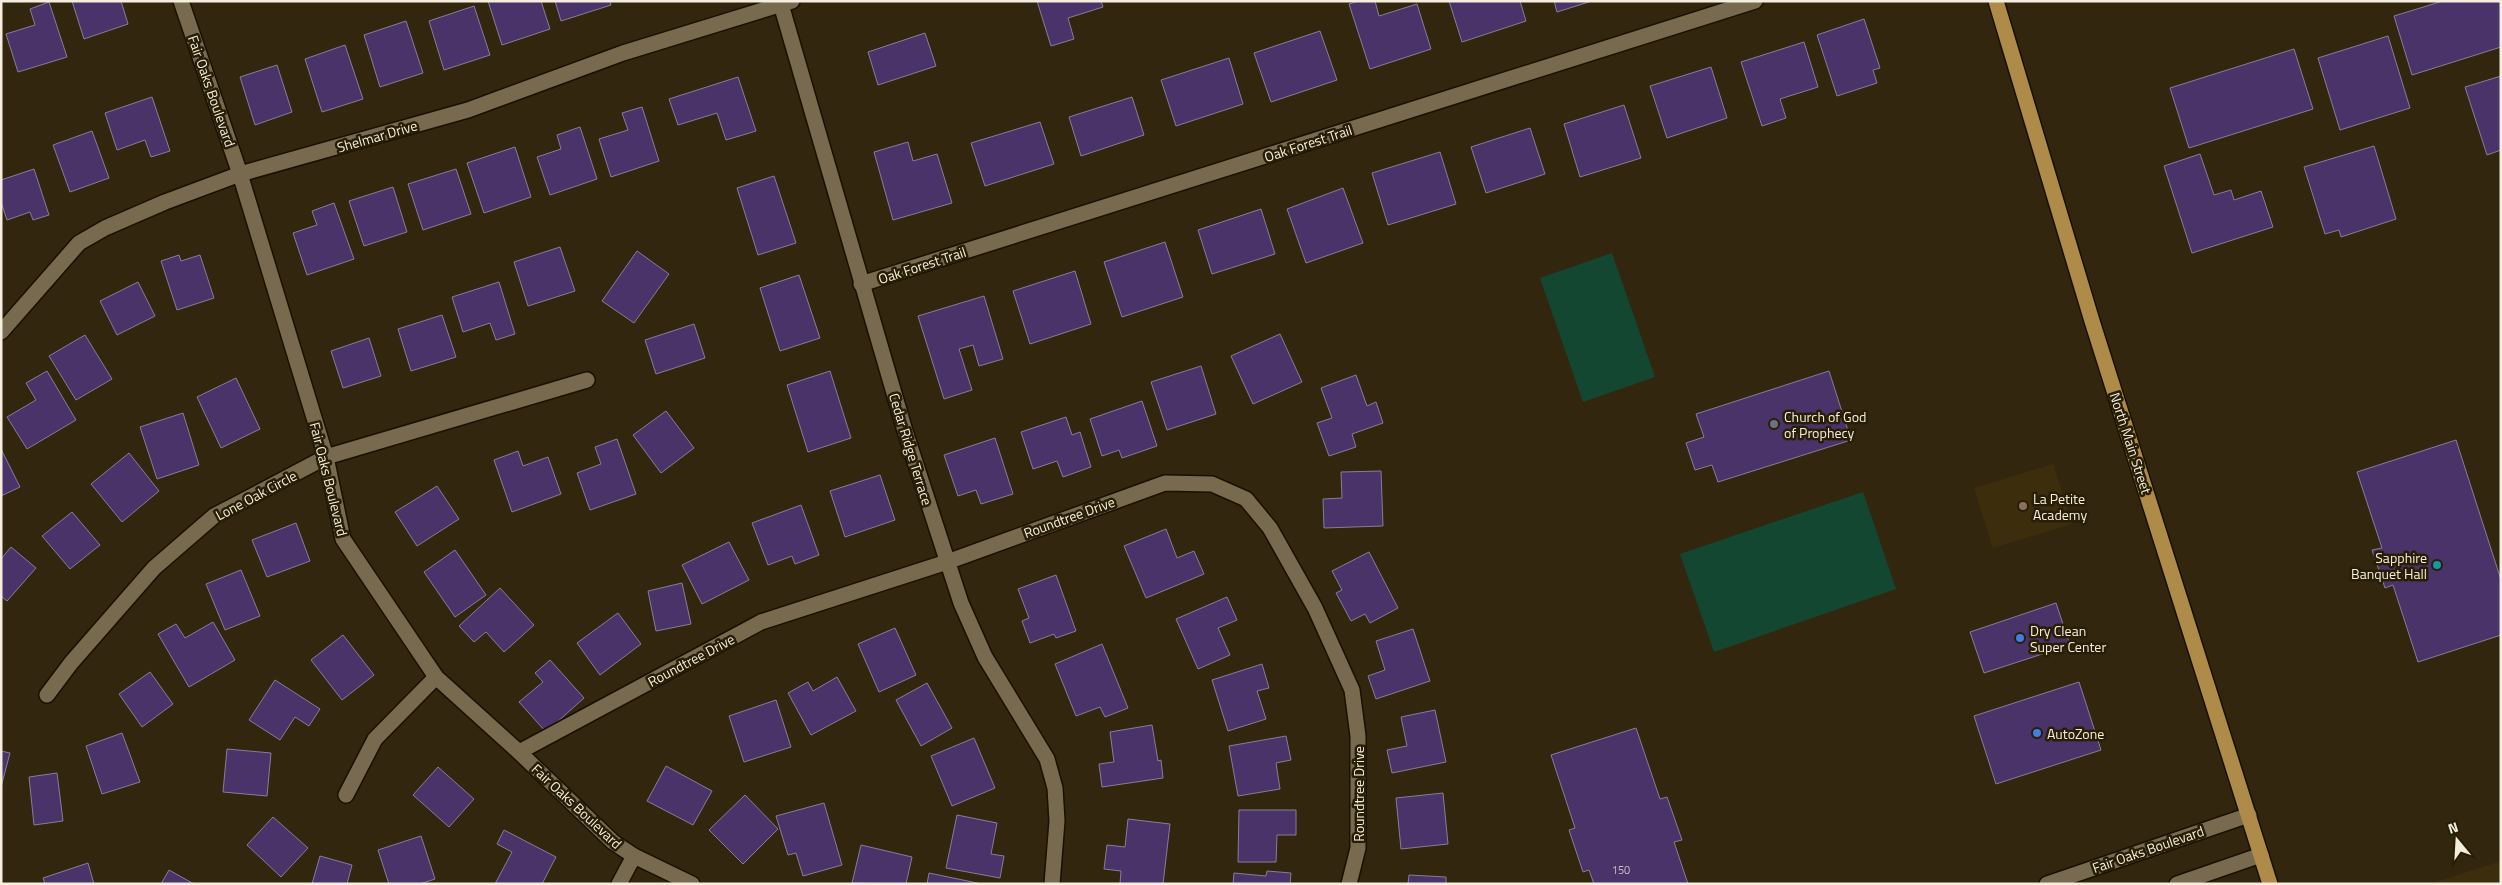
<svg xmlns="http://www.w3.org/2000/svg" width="2502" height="885" font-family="'Titillium Web',sans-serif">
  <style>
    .built { fill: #3c2d0c }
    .green { fill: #134731 }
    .building { fill: #493369; stroke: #877d99 }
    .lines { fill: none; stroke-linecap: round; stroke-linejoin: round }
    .minor-casing { stroke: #1a1000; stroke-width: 18 }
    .major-casing { stroke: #1a1000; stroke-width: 18 }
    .minor { stroke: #776a4f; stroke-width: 15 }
    .major { stroke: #ae8b48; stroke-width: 15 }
    .worship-dot { fill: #6b7280; stroke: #281e05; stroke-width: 2 }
    .education-dot { fill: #8d6e63; stroke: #281e05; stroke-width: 2 }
    .culture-dot { fill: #0f9aa8; stroke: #281e05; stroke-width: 2 }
    .shop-dot { fill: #3f7fe0; stroke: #281e05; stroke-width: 2 }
    .labels { text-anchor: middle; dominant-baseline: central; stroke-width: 5; stroke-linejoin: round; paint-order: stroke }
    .number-label { font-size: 11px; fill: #cabfc2 }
    .street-label { font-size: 14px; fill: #f5eedf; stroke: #281e05 }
    .poi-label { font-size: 14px; fill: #f5eedf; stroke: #281e05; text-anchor: start }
  </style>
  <rect width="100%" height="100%" fill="#32270e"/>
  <g class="built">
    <path d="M 2053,464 L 2072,524 L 1993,548 L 1974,488 Z"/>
    <path d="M 2501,861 L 2501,884 L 2430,884 Z"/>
  </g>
  <g class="green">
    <path d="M 1612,253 L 1655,377 L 1583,402 L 1540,278 Z"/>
    <path d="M 1863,492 L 1896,589 L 1714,652 L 1680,554 Z"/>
  </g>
  <g class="building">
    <path d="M 72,1 L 121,1 L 128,24 L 84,39 Z"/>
    <path d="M 488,1 L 541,1 L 550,29 L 502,45 Z"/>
    <path d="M 555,1 L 610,1 L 611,5 L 561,21 Z"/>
    <path d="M 1037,1 L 1101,1 L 1103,7 L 1068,18 L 1074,39 L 1051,46 Z"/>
    <path d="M 1359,1 L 1375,1 L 1379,16 L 1417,4 L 1431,49 L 1370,69 L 1349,4 Z"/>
    <path d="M 1449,1 L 1520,1 L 1526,21 L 1462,42 Z"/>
    <path d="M 1554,1 L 1592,1 L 1557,12 Z"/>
    <path d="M 2443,1 L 2501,1 L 2501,47 L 2412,75 L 2394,16 Z"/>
    <path d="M 49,2 L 67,57 L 18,72 L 6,34 L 35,25 L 30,9 Z"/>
    <path d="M 474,6 L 490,55 L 444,70 L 429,21 Z"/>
    <path d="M 1864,19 L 1880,68 L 1873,70 L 1877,83 L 1837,96 L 1817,35 Z"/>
    <path d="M 406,21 L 423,73 L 380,87 L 364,35 Z"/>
    <path d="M 1320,31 L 1337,80 L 1271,102 L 1254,53 Z"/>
    <path d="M 925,33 L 936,66 L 878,85 L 868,52 Z"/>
    <path d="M 2388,36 L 2410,108 L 2340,130 L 2318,58 Z"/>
    <path d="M 1804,42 L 1818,87 L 1780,99 L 1786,118 L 1762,126 L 1741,62 Z"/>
    <path d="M 345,45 L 363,99 L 322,112 L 305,59 Z"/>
    <path d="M 2294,49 L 2313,109 L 2189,148 L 2170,88 Z"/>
    <path d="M 1229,58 L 1243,104 L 1176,126 L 1161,80 Z"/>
    <path d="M 277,65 L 292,112 L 255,125 L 240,77 Z"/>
    <path d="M 1711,67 L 1727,118 L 1667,138 L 1650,86 Z"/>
    <path d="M 2501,76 L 2501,150 L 2487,155 L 2465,87 Z"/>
    <path d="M 738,77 L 756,131 L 726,140 L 717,113 L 678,125 L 669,99 Z"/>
    <path d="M 152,97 L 170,151 L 151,157 L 145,140 L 117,150 L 105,113 Z"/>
    <path d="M 1132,97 L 1144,135 L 1081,156 L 1069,117 Z"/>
    <path d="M 1624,105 L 1641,158 L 1580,177 L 1564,124 Z"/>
    <path d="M 642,107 L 659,161 L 611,177 L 599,139 L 628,130 L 622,113 Z"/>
    <path d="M 1040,122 L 1054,164 L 985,186 L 971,143 Z"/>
    <path d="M 580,127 L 597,179 L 550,195 L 537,157 L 561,149 L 557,135 Z"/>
    <path d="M 1530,128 L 1545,174 L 1486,193 L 1471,147 Z"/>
    <path d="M 92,131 L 109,178 L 70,192 L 53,145 Z"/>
    <path d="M 908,142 L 913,161 L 937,154 L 952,203 L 893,220 L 874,152 Z"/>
    <path d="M 2374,146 L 2396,219 L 2341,237 L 2339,230 L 2325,234 L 2304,167 Z"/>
    <path d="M 515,147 L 531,197 L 484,213 L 467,163 Z"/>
    <path d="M 1440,152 L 1456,204 L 1388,225 L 1372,173 Z"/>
    <path d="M 2200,154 L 2214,195 L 2231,190 L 2234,200 L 2261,191 L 2273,227 L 2192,253 L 2164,166 Z"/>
    <path d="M 34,169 L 49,215 L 33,220 L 30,212 L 7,220 L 1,202 L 1,180 Z"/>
    <path d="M 456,169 L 471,214 L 423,230 L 408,184 Z"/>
    <path d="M 774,176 L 796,243 L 758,255 L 737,188 Z"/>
    <path d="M 393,187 L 407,232 L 364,246 L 349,201 Z"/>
    <path d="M 1343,188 L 1363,243 L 1306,263 L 1287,209 Z"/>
    <path d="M 334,203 L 354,259 L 307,275 L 293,233 L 317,225 L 312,211 Z"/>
    <path d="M 1261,209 L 1275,254 L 1212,274 L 1198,230 Z"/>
    <path d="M 1165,242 L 1183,297 L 1122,317 L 1104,262 Z"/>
    <path d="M 560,247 L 575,291 L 528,306 L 514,262 Z"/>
    <path d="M 637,251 L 669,274 L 634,323 L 602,301 Z"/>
    <path d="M 179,255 L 181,261 L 200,255 L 214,298 L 177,310 L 161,261 Z"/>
    <path d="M 1075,271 L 1091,324 L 1030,344 L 1013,291 Z"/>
    <path d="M 799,275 L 820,338 L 780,351 L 760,288 Z"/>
    <path d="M 138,282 L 155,316 L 117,335 L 100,301 Z"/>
    <path d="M 499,282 L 515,334 L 496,340 L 490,323 L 463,332 L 452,297 Z"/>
    <path d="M 984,296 L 1003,359 L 979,366 L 973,345 L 959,349 L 972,390 L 944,399 L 918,316 Z"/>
    <path d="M 442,315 L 456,357 L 411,371 L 398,329 Z"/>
    <path d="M 694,324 L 705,358 L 656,374 L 645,340 Z"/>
    <path d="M 1280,334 L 1302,382 L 1253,404 L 1231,356 Z"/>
    <path d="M 85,335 L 112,379 L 76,400 L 49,356 Z"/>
    <path d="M 369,338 L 381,376 L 343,388 L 331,351 Z"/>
    <path d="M 1201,366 L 1216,414 L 1167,430 L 1151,382 Z"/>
    <path d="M 47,371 L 76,420 L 27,449 L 7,417 L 36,400 L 26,383 Z"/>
    <path d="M 830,371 L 851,438 L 808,452 L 787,385 Z"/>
    <path d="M 1829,371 L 1851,440 L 1718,482 L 1712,465 L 1695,470 L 1686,443 L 1704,437 L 1696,414 Z"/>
    <path d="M 1356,375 L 1367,406 L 1376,402 L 1383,423 L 1352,434 L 1356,447 L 1329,456 L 1317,423 L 1332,418 L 1321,388 Z"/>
    <path d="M 236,378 L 260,429 L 221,448 L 197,397 Z"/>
    <path d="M 1142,401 L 1157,446 L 1122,458 L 1119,450 L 1102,456 L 1090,419 Z"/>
    <path d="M 666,411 L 694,448 L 661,473 L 633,435 Z"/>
    <path d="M 183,413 L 199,465 L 157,479 L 140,427 Z"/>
    <path d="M 1066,417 L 1072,435 L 1080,432 L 1091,467 L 1063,477 L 1057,461 L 1033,469 L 1021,432 Z"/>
    <path d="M 995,438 L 1013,494 L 981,504 L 976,490 L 958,496 L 944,455 Z"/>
    <path d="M 617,439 L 636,494 L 590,510 L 577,473 L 601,464 L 595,447 Z"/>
    <path d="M 2456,440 L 2501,580 L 2501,635 L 2418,662 L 2393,585 L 2385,588 L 2372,550 L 2382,548 L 2357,472 Z"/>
    <path d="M 1,449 L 20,487 L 1,496 Z"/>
    <path d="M 518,451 L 523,466 L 548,457 L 561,494 L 512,512 L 494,460 Z"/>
    <path d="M 129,453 L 159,491 L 122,522 L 91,484 Z"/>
    <path d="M 1381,471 L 1383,526 L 1324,528 L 1323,499 L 1342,498 L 1341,472 Z"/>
    <path d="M 880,475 L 895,520 L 845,537 L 830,491 Z"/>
    <path d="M 437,486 L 459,519 L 417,546 L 395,512 Z"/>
    <path d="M 801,505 L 819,555 L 795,564 L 792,556 L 768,565 L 752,523 Z"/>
    <path d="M 72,512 L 100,545 L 70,569 L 42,536 Z"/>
    <path d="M 296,523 L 310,561 L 267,577 L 252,540 Z"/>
    <path d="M 1166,529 L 1177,558 L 1194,551 L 1204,574 L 1146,598 L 1124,546 Z"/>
    <path d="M 729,542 L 749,580 L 702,604 L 682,565 Z"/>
    <path d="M 11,547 L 36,568 L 7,601 L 1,596 L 1,559 Z"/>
    <path d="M 455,550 L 486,595 L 455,617 L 424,572 Z"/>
    <path d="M 1369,552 L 1398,608 L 1370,623 L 1365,614 L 1351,621 L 1336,593 L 1342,590 L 1332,571 Z"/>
    <path d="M 241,570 L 260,616 L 225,630 L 206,584 Z"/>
    <path d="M 1056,575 L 1076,631 L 1056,638 L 1054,634 L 1030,643 L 1022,621 L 1029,618 L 1018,589 Z"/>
    <path d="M 682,583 L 691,624 L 656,631 L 648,591 Z"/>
    <path d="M 500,588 L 534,625 L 504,652 L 486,632 L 474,642 L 459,626 Z"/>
    <path d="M 1227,597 L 1237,620 L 1218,628 L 1230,655 L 1198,669 L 1176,619 Z"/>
    <path d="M 2056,603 L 2070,645 L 1984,673 L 1970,632 Z"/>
    <path d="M 618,613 L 641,644 L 600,675 L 577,643 Z"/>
    <path d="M 213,622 L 235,660 L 189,687 L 158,634 L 176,624 L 185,638 Z"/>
    <path d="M 895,628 L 916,675 L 879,692 L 858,644 Z"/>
    <path d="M 1413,629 L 1430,681 L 1376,699 L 1368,676 L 1385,670 L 1376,641 Z"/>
    <path d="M 343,635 L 374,675 L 342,700 L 311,660 Z"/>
    <path d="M 1102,644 L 1128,708 L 1105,717 L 1100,707 L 1076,716 L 1055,664 Z"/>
    <path d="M 550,660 L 584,698 L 546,732 L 519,702 L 543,682 L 535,673 Z"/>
    <path d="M 1262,664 L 1269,688 L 1257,691 L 1266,719 L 1228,731 L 1212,680 Z"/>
    <path d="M 150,672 L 173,704 L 142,727 L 119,694 Z"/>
    <path d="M 837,677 L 856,711 L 811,735 L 788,693 L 808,682 L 813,691 Z"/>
    <path d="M 275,680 L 320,709 L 309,726 L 295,717 L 280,740 L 249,720 Z"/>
    <path d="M 2079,682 L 2101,750 L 1996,784 L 1974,716 Z"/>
    <path d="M 927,683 L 952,728 L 921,746 L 896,700 Z"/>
    <path d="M 776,700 L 791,747 L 744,762 L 729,716 Z"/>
    <path d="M 1435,710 L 1446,762 L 1392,773 L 1387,750 L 1407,746 L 1401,717 Z"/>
    <path d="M 1152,725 L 1158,761 L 1161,760 L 1163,778 L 1102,787 L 1099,764 L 1114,762 L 1110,732 Z"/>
    <path d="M 1636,728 L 1660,799 L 1667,797 L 1682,840 L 1674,842 L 1688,884 L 1594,884 L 1589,870 L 1583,872 L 1569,830 L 1575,828 L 1551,755 Z"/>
    <path d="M 122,733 L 140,782 L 102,794 L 86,746 Z"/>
    <path d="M 1286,736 L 1291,760 L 1276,763 L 1280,789 L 1238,796 L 1229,746 Z"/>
    <path d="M 974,738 L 995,788 L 952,806 L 931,756 Z"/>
    <path d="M 227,749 L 271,753 L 267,796 L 223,792 Z"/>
    <path d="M 1,751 L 10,753 L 1,787 Z"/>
    <path d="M 666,766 L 712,791 L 693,825 L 647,801 Z"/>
    <path d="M 438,767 L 474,799 L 449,827 L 413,795 Z"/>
    <path d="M 57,773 L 63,821 L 34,825 L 29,777 Z"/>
    <path d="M 1443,793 L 1448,844 L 1401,849 L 1396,798 Z"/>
    <path d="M 745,795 L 778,829 L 743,864 L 709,830 Z"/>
    <path d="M 824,803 L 842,865 L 803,876 L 796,853 L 788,855 L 776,816 Z"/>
    <path d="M 1239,810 L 1296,810 L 1296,835 L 1277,835 L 1276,862 L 1238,862 Z"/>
    <path d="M 957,815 L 997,823 L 991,854 L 1004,856 L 1000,878 L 946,868 Z"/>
    <path d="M 273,817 L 308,848 L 281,877 L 247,845 Z"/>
    <path d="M 1128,819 L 1170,824 L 1163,884 L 1120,884 L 1121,871 L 1104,869 L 1107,845 L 1125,847 Z"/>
    <path d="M 504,830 L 556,857 L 542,884 L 495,884 L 512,852 L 497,844 Z"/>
    <path d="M 421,836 L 435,879 L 420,884 L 389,884 L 378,850 Z"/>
    <path d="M 861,845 L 912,857 L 906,884 L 852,883 Z"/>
    <path d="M 320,856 L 352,865 L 347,884 L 312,884 Z"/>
    <path d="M 88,863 L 94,884 L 45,884 L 43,878 Z"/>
    <path d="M 169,870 L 194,884 L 161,884 Z"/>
    <path d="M 1267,871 L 1291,873 L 1290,884 L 1233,884 L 1234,873 L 1266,876 Z"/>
    <path d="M 929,873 L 982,884 L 927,884 Z"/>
    <path d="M 1409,875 L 1446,877 L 1446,884 L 1408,884 Z"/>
  </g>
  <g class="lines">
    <g class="minor-casing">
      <g id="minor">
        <path d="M 181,1 L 240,174 L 298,365 L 326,457 L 343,539 L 436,677 L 519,752 L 613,842 L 634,856 L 692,884"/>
        <path d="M 780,1 L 905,431 L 961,603 L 985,657 L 1047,759 L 1055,788 L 1057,821 L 1052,884"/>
        <path d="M 861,284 L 1755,1"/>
        <path d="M 1,332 L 79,243 L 105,228 L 165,202 L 240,174 L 468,110 L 623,53 L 792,1"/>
        <path d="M 47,695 L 71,663 L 154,568 L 214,516 L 326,457 L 587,380"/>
        <path d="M 519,752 L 761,622 L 947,562 L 1165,483 L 1212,484 L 1246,499 L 1270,528 L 1315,608 L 1352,690 L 1358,736 L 1358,848 L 1349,884"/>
        <path d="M 346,795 L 375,739 L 436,677"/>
        <path d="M 619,884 L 634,856"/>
        <path d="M 2047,884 L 2249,815"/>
        <path d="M 2177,884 L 2261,855"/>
      </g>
    </g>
    <g class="major-casing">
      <path id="major" d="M 1996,1 L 2092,321 L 2270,884"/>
    </g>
    <use href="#minor" class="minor"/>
    <use href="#major" class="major"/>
  </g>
  <circle class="worship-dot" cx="1774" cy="424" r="5"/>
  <circle class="education-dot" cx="2023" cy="506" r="5"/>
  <circle class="culture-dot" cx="2437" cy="565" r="5"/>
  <g class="shop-dot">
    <circle cx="2020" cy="638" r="5"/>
    <circle cx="2037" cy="733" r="5"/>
  </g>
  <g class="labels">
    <g class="number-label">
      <text x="1621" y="870">150</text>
    </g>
    <g class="street-label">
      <text transform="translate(212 91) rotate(71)">Fair Oaks Boulevard</text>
      <text transform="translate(377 136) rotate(-16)">Shelmar Drive</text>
      <text transform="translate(1308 143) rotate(-18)">Oak Forest Trail</text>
      <text transform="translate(922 265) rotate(-18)">Oak Forest Trail</text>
      <text transform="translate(2131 443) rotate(72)">North Main Street</text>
      <text transform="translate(911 449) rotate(73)">Cedar Ridge Terrace</text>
      <text transform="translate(329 479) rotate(76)">Fair Oaks Boulevard</text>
      <text transform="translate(256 495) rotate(-28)">Lone Oak Circle</text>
      <text transform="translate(1069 517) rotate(-20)">Roundtree Drive</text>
      <text transform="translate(691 660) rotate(-28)">Roundtree Drive</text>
      <text transform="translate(1358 794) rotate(-90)">Roundtree Drive</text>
      <text transform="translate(577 806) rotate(43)">Fair Oaks Boulevard</text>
      <text transform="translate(2148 849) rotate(-19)">Fair Oaks Boulevard</text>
    </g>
    <g class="poi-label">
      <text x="1784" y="416">Church of God<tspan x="1784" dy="16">of Prophecy</tspan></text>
      <text x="2033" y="498">La Petite<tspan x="2033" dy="16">Academy</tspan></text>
      <text x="2427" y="557" text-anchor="end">Sapphire<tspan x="2427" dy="16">Banquet Hall</tspan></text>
      <text x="2030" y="630">Dry Clean<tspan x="2030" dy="16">Super Center</tspan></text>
      <text x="2047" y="733">AutoZone</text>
    </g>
  </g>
  <rect width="2502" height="885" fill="none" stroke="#f5eedf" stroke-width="5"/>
  <g transform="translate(2457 840) rotate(342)" stroke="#281e05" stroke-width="4" paint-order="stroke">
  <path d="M0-4L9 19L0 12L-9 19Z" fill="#f5eedf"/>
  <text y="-8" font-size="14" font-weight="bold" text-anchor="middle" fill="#f5eedf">N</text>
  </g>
</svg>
